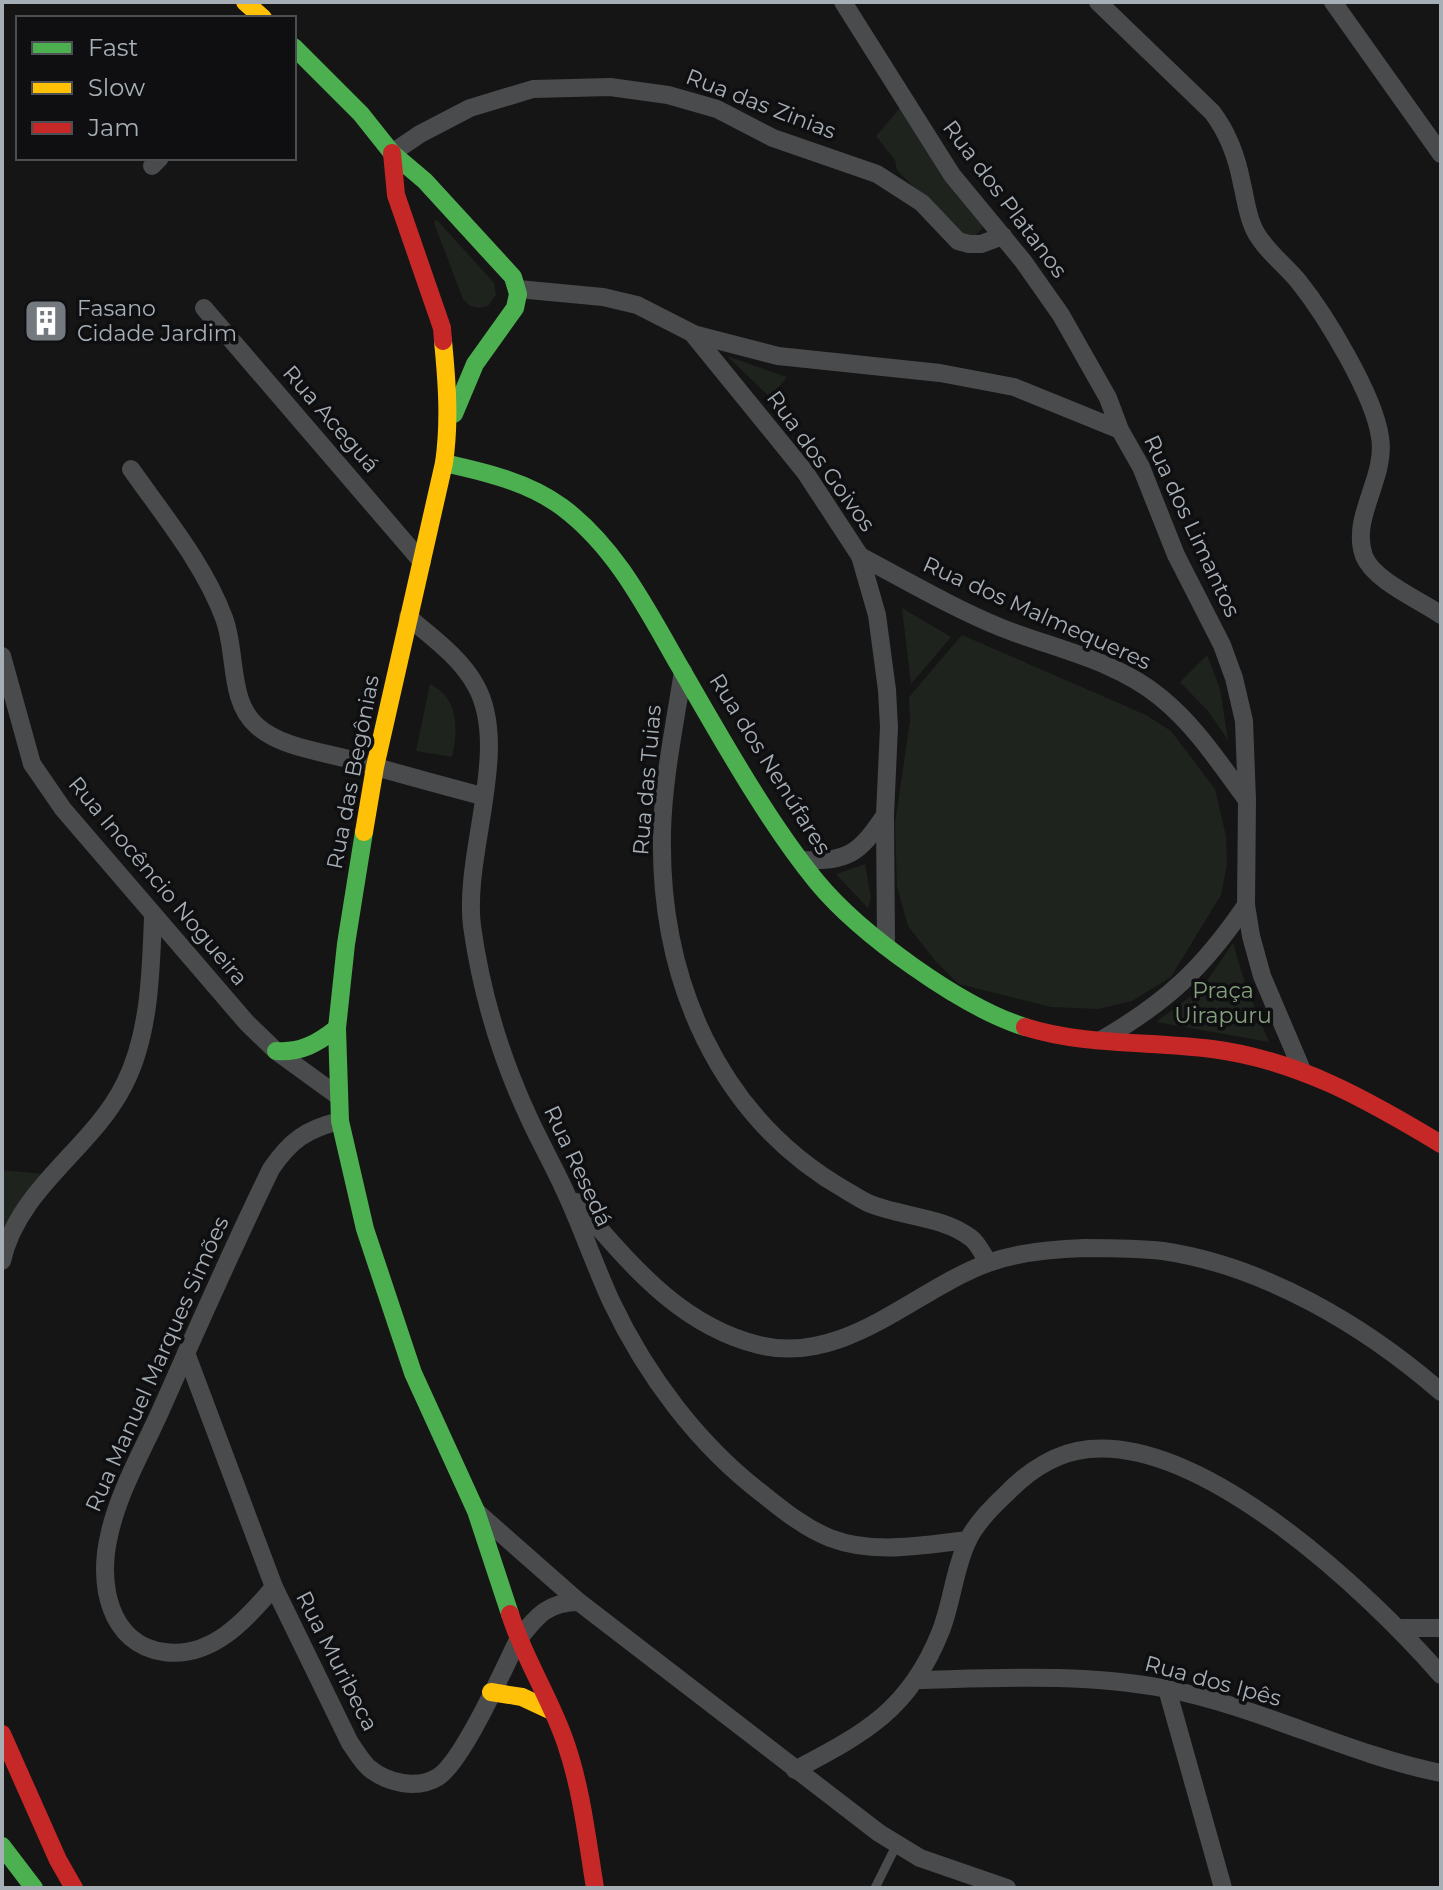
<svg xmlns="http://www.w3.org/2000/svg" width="1443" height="1890" font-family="Montserrat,sans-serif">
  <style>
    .green { fill: #1e231d }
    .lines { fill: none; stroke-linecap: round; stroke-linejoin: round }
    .lane { stroke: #494b4d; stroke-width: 9 }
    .street { stroke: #494b4d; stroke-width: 18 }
    .fast { stroke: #4caf50; stroke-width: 18 }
    .slow { stroke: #ffc107; stroke-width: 18 }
    .jam { stroke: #c62828; stroke-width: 18 }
    .labels { text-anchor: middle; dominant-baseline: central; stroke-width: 7; stroke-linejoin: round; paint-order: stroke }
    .street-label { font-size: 22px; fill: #a6afb6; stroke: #0f0f11 }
    .poi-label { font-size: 22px; fill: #a6afb6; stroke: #0f0f11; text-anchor: start }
    .park-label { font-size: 22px; fill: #84a07d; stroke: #0f0f11 }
  </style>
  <rect width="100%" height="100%" fill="#151515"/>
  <g class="green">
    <path d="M 900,108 L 986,224 L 971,240 L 961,236 L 897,170 L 895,160 L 876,136 Z"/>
    <path d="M 436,219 L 494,283 L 496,295 L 488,306 L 478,308 L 469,305 L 463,299 L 434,223 Z"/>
    <path d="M 727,356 L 787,377 L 778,388 L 774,401 Z"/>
    <path d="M 902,608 L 951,637 L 911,684 Z"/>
    <path d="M 962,635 L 1146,715 L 1171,731 L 1215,789 L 1226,836 L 1227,865 L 1221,895 L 1171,977 L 1132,1001 L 1098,1009 L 1051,1007 L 959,984 L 937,963 L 908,926 L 897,887 L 895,823 L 910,721 L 909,697 Z"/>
    <path d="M 1207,655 L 1220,689 L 1228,740 L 1208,711 L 1180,682 Z"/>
    <path d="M 430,684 C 459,698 458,730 452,757 L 416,751 Z"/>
    <path d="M 865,864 L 871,898 L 868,908 L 836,874 Z"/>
    <path d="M 1233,943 L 1246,987 L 1269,1042 L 1156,1022 L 1202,988 Z"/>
    <path d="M 2,1170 L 44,1174 L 2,1231 Z"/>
  </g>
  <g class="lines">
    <path class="lane" d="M 875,1888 L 897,1844"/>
    <g class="street">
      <path d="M 843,2 L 952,175 L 1023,261 L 1061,315 L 1108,398 L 1120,430 L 1141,467 L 1176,555 L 1222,645 L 1234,678 L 1244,721 L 1247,800 L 1246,905 L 1251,936 L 1262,976 L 1302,1070"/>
      <path d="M 1098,2 L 1212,112 C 1229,134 1237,157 1242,184 C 1246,200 1247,216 1255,231 C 1265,250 1285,265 1299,282 C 1326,316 1374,395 1380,437 C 1387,478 1350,517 1364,556 C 1374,581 1420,600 1441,615"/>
      <path d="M 1333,2 L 1441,154"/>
      <path d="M 392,153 L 420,134 L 470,108 L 533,89 L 610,87 L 668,95 L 717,109 L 773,138 L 877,174 L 922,203 L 958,241 L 969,244 L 981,244 L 1003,236"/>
      <path d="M 152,166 L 160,158"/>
      <path d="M 518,289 L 603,297 L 637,305 L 692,333 L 805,472 L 860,556 L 877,615 L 887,690 L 889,727 L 885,815 L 886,944"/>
      <path d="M 204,308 L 422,562"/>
      <path d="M 693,334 L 778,356 L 940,373 L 1014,387 L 1120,430"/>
      <path d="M 131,469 C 164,516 204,564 224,618 C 237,652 228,701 257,726 C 281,747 318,751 348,759 C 393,772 437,784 482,796"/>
      <path d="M 860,556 C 907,581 953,608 1002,628 C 1055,649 1115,660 1160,697 C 1195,725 1220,764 1247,800"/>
      <path d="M 408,617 C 432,637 461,658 476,686 C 511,749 463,854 472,926 C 481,991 501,1058 529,1118 C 540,1142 553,1165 564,1189 C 581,1225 594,1264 611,1301 C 646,1375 698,1445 764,1495 C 784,1511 805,1528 830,1538 C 874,1555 922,1545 968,1540"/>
      <path d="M 2,656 L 32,764 L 63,809 L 247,1023 L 276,1051 L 338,1096"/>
      <path d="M 683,671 C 675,724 663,779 662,833 C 659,978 717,1117 847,1191 C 854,1195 861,1200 868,1203 C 901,1217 942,1216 971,1238 C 978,1243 983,1255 988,1262"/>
      <path d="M 801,860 C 848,862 859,854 885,815"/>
      <path d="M 1101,1040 C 1167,1002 1203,968 1246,905"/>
      <path d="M 576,1202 C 629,1262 678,1325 759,1345 C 845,1366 914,1290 988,1263 C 1018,1252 1053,1249 1084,1248 C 1109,1248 1137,1248 1163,1251 C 1264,1266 1364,1325 1441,1392"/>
      <path d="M 2,1261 C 18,1188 92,1149 124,1085 C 150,1035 151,970 153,916"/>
      <path d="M 186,1353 L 274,1587 L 350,1743 C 356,1751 361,1761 369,1768 C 387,1783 417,1790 438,1777 C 463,1761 503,1670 518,1640 C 537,1616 547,1602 579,1602"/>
      <path d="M 478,1513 L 579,1602 L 879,1833 L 920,1858 L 1007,1888"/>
      <path d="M 274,1587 C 246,1620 211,1659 164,1652 C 108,1644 98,1582 109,1536 C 118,1493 142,1452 160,1412 C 196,1331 232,1249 271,1169 C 290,1141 306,1129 340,1121"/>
      <path d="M 1400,1628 L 1441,1628"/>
      <path d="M 917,1680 C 1001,1678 1084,1673 1167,1689 C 1260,1707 1347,1754 1441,1773"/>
      <path d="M 1167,1689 L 1223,1888"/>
      <path d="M 795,1770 C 865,1733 909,1710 940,1633 C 952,1604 954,1569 968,1540 C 976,1523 992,1507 1006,1494 C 1028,1471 1057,1452 1089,1449 C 1206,1438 1369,1593 1441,1675"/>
    </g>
    <g class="fast">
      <path d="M 294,47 L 361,114 L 392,153 L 425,181 L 513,277 L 518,294 L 515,308 L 475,364 L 454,414"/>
      <path d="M 444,463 C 485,472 528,482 562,507 C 617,548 647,610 680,667 C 720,736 767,821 817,882 C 860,934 961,1007 1025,1027"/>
      <path d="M 364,832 L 346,944 L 337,1028 L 340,1121 L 365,1229 L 413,1373 L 476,1511 L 510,1614"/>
      <path d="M 276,1051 C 301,1053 318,1043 337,1028"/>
      <path d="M 2,1846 L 34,1888"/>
    </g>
    <g class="slow">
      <path d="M 245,2 L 263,18"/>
      <path d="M 364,832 L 375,767 L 444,463 C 450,422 447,382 443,341"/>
      <path d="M 491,1692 L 522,1697 L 552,1711"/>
    </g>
    <g class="jam">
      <path d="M 392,153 L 396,195 L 442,328 L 443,341"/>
      <path d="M 1025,1027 C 1085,1046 1150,1041 1212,1049 C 1298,1060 1368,1100 1441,1144"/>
      <path d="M 510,1614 C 524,1659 551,1699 566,1744 C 582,1791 587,1839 595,1888"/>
      <path d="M 2,1734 L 58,1860 L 74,1888"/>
    </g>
  </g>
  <defs>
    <g id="building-square" transform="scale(2.3)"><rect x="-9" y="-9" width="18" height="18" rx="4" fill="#73797e" stroke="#0f0f11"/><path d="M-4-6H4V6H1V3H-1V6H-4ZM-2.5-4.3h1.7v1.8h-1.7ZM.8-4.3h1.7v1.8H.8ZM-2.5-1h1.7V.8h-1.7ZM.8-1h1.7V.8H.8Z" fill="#fff"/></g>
  </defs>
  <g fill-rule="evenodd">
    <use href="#building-square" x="46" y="321"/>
  </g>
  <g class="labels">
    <g class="street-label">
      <text transform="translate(761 104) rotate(21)">Rua das Zinias</text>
      <text transform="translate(1005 199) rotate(53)">Rua dos Platanos</text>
      <text transform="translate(331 419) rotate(49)">Rua Aceguá</text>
      <text transform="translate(821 461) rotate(54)">Rua dos Goivos</text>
      <text transform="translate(1192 526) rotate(65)">Rua dos Limantos</text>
      <text transform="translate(1037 613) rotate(24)">Rua dos Malmequeres</text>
      <text transform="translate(770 764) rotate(58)">Rua dos Nenúfares</text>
      <text transform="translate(353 772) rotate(-79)">Rua das Begônias</text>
      <text transform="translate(647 780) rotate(-85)">Rua das Tuias</text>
      <text transform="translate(158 881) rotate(50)">Rua Inocêncio Nogueira</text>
      <text transform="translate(578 1166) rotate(65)">Rua Resedá</text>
      <text transform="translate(157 1364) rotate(-66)">Rua Manuel Marques Simões</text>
      <text transform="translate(337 1661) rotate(63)">Rua Muribeca</text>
      <text transform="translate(1213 1681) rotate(15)">Rua dos Ipês</text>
    </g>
    <g class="poi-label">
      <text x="77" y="308">Fasano<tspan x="77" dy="25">Cidade Jardim</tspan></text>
    </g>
    <g class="park-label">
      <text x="1223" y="990">Praça<tspan x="1223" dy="25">Uirapuru</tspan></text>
    </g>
  </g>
  <rect width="1443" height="1890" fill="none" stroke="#a6afb6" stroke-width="8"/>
  <rect x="16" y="16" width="280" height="144" fill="#0f0f11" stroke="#4b4f53" stroke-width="2"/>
  <rect x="32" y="42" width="40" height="12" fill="#4caf50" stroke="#4b4f53" stroke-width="2"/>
  <text x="88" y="56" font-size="24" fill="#a6afb6">Fast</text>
  <rect x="32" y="82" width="40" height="12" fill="#ffc107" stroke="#4b4f53" stroke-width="2"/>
  <text x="88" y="96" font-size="24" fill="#a6afb6">Slow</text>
  <rect x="32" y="122" width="40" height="12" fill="#c62828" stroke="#4b4f53" stroke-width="2"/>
  <text x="88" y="136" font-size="24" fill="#a6afb6">Jam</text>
</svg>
